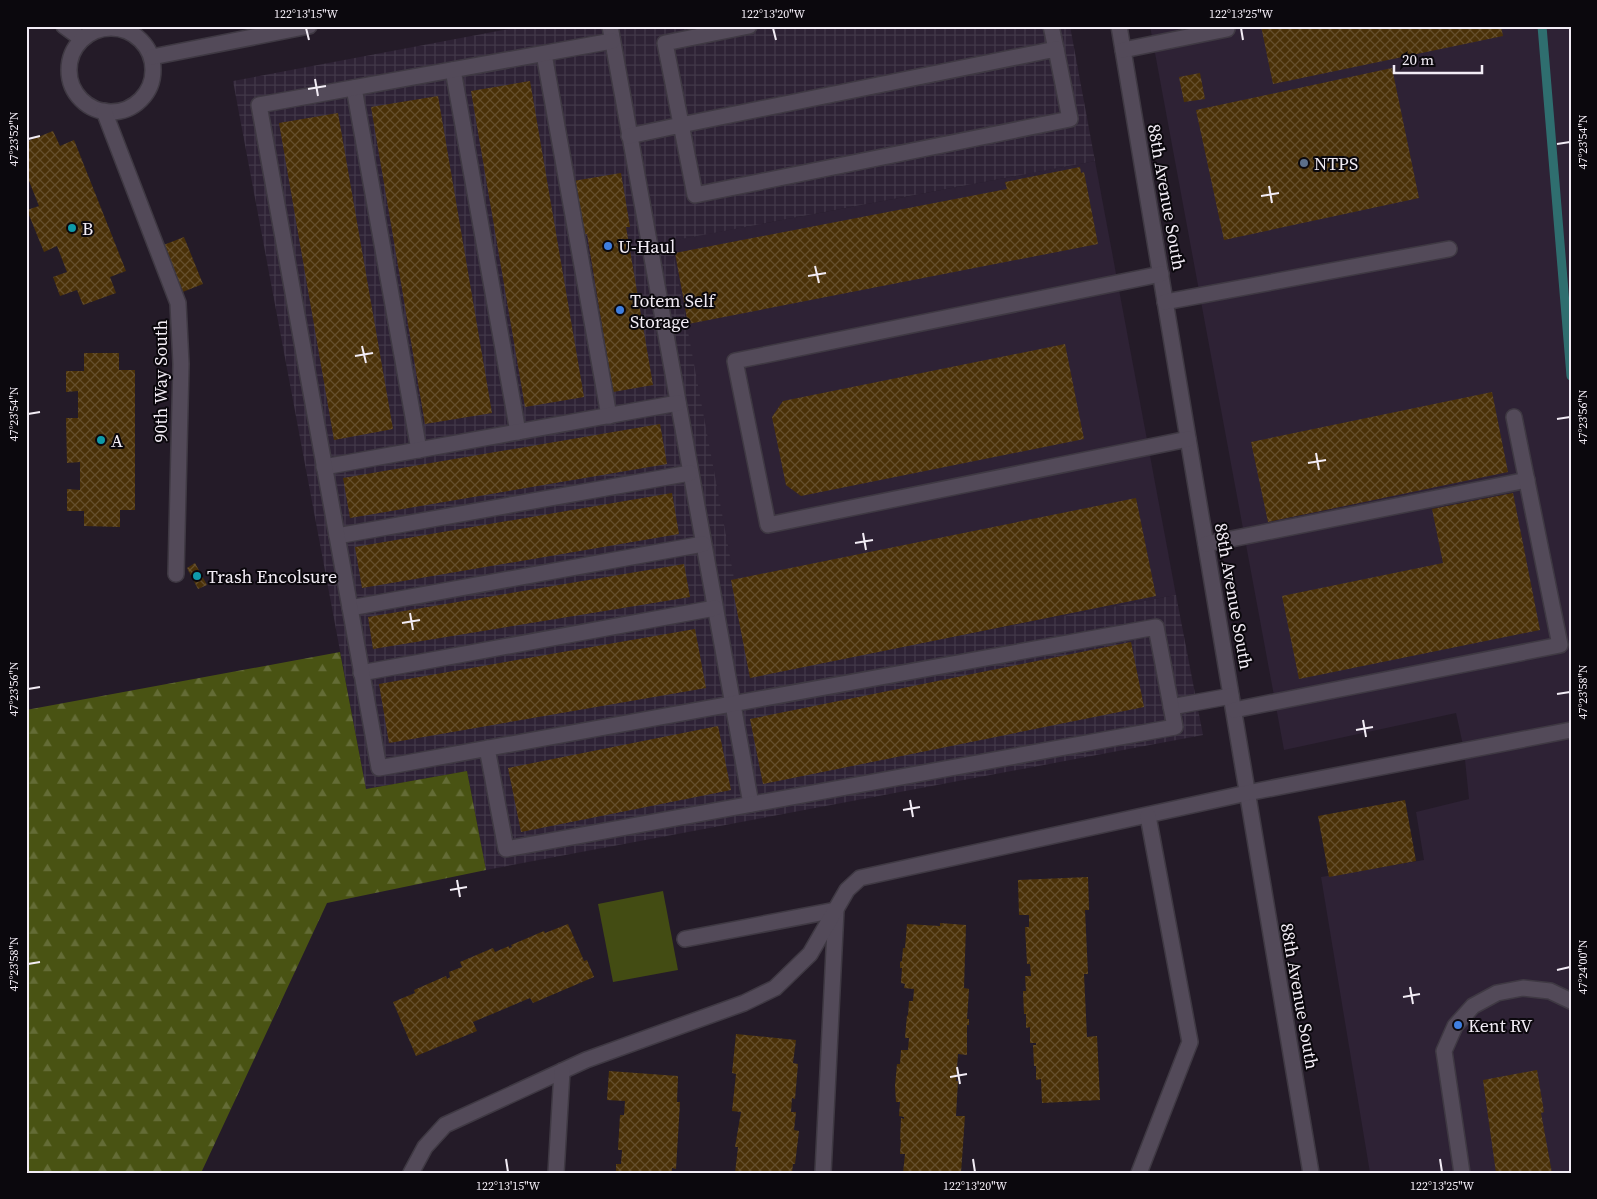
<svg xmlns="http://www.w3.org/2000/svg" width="1597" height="1199" font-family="'Source Serif 4',serif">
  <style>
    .built { fill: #2e2235 }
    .industrial { fill: url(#industrial-grid) }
    .forest { fill: url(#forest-firs) }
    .pitch { fill: #434c13 }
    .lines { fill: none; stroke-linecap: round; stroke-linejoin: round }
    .stream { stroke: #2f6e6f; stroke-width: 9 }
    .building { fill: url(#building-cross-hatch) }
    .minor-casing { stroke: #3f3943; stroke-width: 18 }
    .minor { stroke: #534a59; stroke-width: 15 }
    .ticks { fill: none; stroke: #f2ecf5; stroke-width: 2 }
    .service-dot { fill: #5c6f8a; stroke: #0b080d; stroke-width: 2 }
    .culture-dot { fill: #0f9aa8; stroke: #0b080d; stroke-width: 2 }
    .shop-dot { fill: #3f7fe0; stroke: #0b080d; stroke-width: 2 }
    .labels { text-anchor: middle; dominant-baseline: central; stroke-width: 4; stroke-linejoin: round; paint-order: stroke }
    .poi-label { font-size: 18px; fill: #f2ecf5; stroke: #0b080d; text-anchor: start }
    .street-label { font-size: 18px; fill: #f2ecf5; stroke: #0b080d }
    .neatline { fill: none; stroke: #f2ecf5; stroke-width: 2 }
    .ticks-label { font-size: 12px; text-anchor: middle; fill: #f2ecf5 }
  </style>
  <defs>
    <pattern id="industrial-grid" width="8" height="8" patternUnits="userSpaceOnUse" patternTransform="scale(1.25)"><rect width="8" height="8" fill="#2e2235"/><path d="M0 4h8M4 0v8" fill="none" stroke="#423849"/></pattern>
    <pattern id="forest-firs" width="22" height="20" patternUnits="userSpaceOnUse" patternTransform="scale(1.25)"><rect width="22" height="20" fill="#495313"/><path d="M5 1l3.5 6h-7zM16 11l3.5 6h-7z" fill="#646c36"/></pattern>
    <pattern id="building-cross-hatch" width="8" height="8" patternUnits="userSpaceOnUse" patternTransform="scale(1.25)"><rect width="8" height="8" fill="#4a3108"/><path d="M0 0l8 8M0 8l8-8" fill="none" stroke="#654f2d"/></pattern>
  </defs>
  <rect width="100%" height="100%" fill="#241b28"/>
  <g class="built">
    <path d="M 1150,26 L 1571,26 L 1571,1173 L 1370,1173 L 1321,877 L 1424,860 L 1416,812 L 1469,799 L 1464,750 L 1456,713 L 1284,750 Z"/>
    <path d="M 1095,161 L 1176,595 L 752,675 L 670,241 Z"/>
  </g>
  <path class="industrial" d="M 525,26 L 1070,26 L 1095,161 L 671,241 L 752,674 L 1176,595 L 1203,735 L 486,870 L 467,771 L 366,789 L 233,81 Z"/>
  <path class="forest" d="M 340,652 L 366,789 L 467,771 L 486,870 L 327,903 L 201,1173 L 26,1173 L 26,710 Z"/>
  <path class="pitch" d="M 663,891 L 678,970 L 613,982 L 598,904 Z"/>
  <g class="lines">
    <path class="stream" d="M 1542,26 L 1571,376"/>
  </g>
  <g class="building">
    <path d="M 1261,26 L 1501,26 L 1503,36 L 1273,84 Z"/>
    <path d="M 1392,68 L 1419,198 L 1224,240 L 1196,110 Z"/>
    <path d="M 1200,73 L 1205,99 L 1184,102 L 1179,77 Z"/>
    <path d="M 530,81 L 584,397 L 525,407 L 471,91 Z"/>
    <path d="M 438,96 L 492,413 L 425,424 L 371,107 Z"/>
    <path d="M 338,113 L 393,429 L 334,440 L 279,123 Z"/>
    <path d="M 53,131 L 60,146 L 74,140 L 126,271 L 110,277 L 116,293 L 83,305 L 77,290 L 60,296 L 53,277 L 67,272 L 57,246 L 44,252 L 27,210 L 39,206 L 29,181 L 26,182 L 26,142 Z"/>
    <path d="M 1080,167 L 1081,173 L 1084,172 L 1098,244 L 688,324 L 675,253 L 1007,189 L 1005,182 Z"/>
    <path d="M 621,173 L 630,227 L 626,227 L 653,385 L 613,392 L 587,234 L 583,235 L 573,181 Z"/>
    <path d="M 184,237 L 203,284 L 180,293 L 161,246 Z"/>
    <path d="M 1065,344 L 1084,439 L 801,496 L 786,485 L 772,417 L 783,401 Z"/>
    <path d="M 84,353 L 119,353 L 119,370 L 135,370 L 135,510 L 120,510 L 120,527 L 84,526 L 84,511 L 67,511 L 67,489 L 80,490 L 80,462 L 67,463 L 66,418 L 78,418 L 78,391 L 66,392 L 66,371 L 84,371 Z"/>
    <path d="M 1492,392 L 1508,472 L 1268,522 L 1251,442 Z"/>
    <path d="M 660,424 L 667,464 L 350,518 L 343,478 Z"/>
    <path d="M 672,493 L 679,534 L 362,588 L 355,547 Z"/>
    <path d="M 1513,493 L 1540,630 L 1299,679 L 1282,596 L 1443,563 L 1432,509 Z"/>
    <path d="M 1136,498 L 1156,596 L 750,678 L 731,580 Z"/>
    <path d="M 195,563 L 207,585 L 198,589 L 187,568 Z"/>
    <path d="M 684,564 L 690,597 L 373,649 L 368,617 Z"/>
    <path d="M 695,629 L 706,688 L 389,743 L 379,684 Z"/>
    <path d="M 1131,642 L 1144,707 L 763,784 L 750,719 Z"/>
    <path d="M 718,726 L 731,790 L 521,832 L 508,768 Z"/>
    <path d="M 1405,800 L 1416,861 L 1329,877 L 1318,816 Z"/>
    <path d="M 1088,877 L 1089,910 L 1085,910 L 1088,974 L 1084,974 L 1087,1037 L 1097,1036 L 1100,1100 L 1042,1103 L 1041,1079 L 1036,1080 L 1036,1066 L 1034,1066 L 1033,1045 L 1036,1045 L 1036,1043 L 1030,1043 L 1030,1027 L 1026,1028 L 1026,1014 L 1024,1014 L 1023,991 L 1026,991 L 1025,976 L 1031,976 L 1030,964 L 1027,964 L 1025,927 L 1029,927 L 1029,915 L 1019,915 L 1018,880 Z"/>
    <path d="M 940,923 L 966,925 L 964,988 L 969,989 L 967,1019 L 969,1019 L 969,1025 L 967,1025 L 967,1055 L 958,1054 L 956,1081 L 958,1081 L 956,1116 L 965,1116 L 961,1173 L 903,1173 L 905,1154 L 900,1154 L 901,1139 L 900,1140 L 901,1118 L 904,1119 L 904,1117 L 899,1116 L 900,1102 L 896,1102 L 895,1086 L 897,1064 L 900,1064 L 901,1050 L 908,1050 L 909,1038 L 905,1038 L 907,1015 L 908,1016 L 909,1001 L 913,1001 L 914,989 L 904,988 L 905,984 L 901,983 L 902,968 L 900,968 L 900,962 L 902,961 L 903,948 L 905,948 L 907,924 L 940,926 Z"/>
    <path d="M 568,924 L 584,961 L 587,960 L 594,977 L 533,1003 L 530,998 L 473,1022 L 477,1031 L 416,1056 L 393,1002 L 415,993 L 414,990 L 446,976 L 447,979 L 450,977 L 449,972 L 462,967 L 460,962 L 493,948 L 495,952 L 509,946 L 509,948 L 512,947 L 511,945 L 544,931 L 545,933 Z"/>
    <path d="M 736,1034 L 796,1040 L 793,1063 L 798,1064 L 795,1099 L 792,1098 L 791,1112 L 796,1112 L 794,1130 L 799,1131 L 795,1164 L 793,1164 L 792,1173 L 735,1173 L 738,1147 L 735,1147 L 741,1112 L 732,1111 L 736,1074 L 732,1073 Z"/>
    <path d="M 1537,1070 L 1544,1112 L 1541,1113 L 1552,1173 L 1496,1173 L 1483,1080 Z"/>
    <path d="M 609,1071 L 678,1076 L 677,1102 L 680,1102 L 676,1169 L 672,1168 L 672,1173 L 616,1173 L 616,1164 L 621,1164 L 622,1150 L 618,1150 L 620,1115 L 624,1115 L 625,1101 L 607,1100 Z"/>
  </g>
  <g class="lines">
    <g class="minor-casing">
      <g id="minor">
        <path d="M 64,26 L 82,39"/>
        <path d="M 610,26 L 751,804"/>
        <path d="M 1051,26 L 1056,49"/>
        <path d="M 1119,26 L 1311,1173"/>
        <circle cx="111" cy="70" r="42"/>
        <path d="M 1123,50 L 1227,29 L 1226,26"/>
        <path d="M 544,54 L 609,416"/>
        <path d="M 152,57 L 309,26"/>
        <path d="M 453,70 L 518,432"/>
        <path d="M 354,88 L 419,450"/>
        <path d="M 104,111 L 178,303 L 181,364 L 176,574"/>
        <path d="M 629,136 L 681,125 L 1056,49 L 1070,119 L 695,195 L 665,43 L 749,26"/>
        <path d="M 1161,274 L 735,361 L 768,525 L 1188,439"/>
        <path d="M 1165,302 L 1449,249"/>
        <path d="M 324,467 L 678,403"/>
        <path d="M 337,536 L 690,473"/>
        <path d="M 1206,544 L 1527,480"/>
        <path d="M 350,608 L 703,544"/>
        <path d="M 361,673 L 715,608"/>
        <path d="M 1171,707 L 1231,696"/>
        <path d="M 1234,710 L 1560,645 L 1514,417"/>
        <path d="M 487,748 L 506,849 L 1175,727 L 1156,627 L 379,768 L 259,105 L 612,41"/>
        <path d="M 685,939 L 836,910 L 823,1173"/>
        <path d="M 411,1173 L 425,1147 L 445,1125 L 586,1060 L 744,1003 L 775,988 L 810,954 L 847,890 L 860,878 L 1247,793 L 1571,730"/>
        <path d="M 556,1173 L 562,1071"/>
        <path d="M 1139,1173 L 1190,1042 L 1148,816"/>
        <path d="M 1462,1173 L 1444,1051 L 1455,1026 L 1473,1006 L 1497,993 L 1523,988 L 1550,991 L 1571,1001"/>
      </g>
    </g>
    <use href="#minor" class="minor"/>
  </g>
  <path class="ticks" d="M 306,28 L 309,40M 773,28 L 776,40M 1241,28 L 1243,40M 315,79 L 318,96M 308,89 L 326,86M 28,139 L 40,136M 1557,144 L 1570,142M 1269,186 L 1272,203M 1261,196 L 1279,193M 815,266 L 819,283M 808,276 L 826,273M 362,346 L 366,363M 355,356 L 373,353M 28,414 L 40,412M 1557,419 L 1570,417M 1316,453 L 1319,470M 1308,463 L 1326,460M 863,533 L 866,550M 855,543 L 873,540M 410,613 L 413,630M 402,623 L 420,620M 28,689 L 40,687M 1557,694 L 1570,692M 1363,720 L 1366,737M 1356,730 L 1373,727M 910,800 L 913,817M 903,810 L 920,807M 457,880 L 460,897M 450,890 L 467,887M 28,964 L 40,962M 1557,970 L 1570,967M 1410,987 L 1413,1004M 1403,997 L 1420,994M 957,1067 L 960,1084M 950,1077 L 967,1074M 506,1159 L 508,1172M 973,1159 L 975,1172M 1440,1159 L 1442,1172"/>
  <circle class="service-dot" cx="1304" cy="163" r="5"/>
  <g class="culture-dot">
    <circle cx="72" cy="228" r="5"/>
    <circle cx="101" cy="440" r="5"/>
    <circle cx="197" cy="576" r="5"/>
  </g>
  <g class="shop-dot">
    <circle cx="608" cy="246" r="5"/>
    <circle cx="620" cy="310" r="5"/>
    <circle cx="1458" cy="1025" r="5"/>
  </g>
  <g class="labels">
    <g class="poi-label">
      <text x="1314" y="163">NTPS</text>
      <text x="82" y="228">B</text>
      <text x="618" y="246">U-Haul</text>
      <text x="630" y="300">Totem Self<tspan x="630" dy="21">Storage</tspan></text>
      <text x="111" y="440">A</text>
      <text x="207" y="576">Trash Encolsure</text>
      <text x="1468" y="1025">Kent RV</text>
    </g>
    <g class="street-label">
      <text transform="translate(1167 197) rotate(80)">88th Avenue South</text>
      <text transform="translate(160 381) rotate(-90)">90th Way South</text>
      <text transform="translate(1234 596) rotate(80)">88th Avenue South</text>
      <text transform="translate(1300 996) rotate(80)">88th Avenue South</text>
    </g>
  </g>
  <rect width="1597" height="1199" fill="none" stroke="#0b080d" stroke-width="55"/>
  <path d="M1394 65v8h88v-8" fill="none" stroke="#f2ecf5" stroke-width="2.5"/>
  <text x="1402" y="65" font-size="15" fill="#f2ecf5" stroke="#0b080d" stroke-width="4" paint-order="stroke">20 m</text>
  <rect x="28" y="28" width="1542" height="1144" class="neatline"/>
  <g class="ticks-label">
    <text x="306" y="18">122°13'15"W</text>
    <text x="773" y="18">122°13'20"W</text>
    <text x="1241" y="18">122°13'25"W</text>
    <text transform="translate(14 139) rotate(-90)" y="4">47°23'52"N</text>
    <text transform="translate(1583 142) rotate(-90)" y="4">47°23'54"N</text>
    <text transform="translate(14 414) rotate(-90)" y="4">47°23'54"N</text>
    <text transform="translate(1583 417) rotate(-90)" y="4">47°23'56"N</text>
    <text transform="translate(14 689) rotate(-90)" y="4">47°23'56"N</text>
    <text transform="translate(1583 692) rotate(-90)" y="4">47°23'58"N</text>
    <text transform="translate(14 964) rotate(-90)" y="4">47°23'58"N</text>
    <text transform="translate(1583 967) rotate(-90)" y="4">47°24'00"N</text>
    <text x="508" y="1190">122°13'15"W</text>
    <text x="975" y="1190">122°13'20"W</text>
    <text x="1442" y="1190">122°13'25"W</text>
  </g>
</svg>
